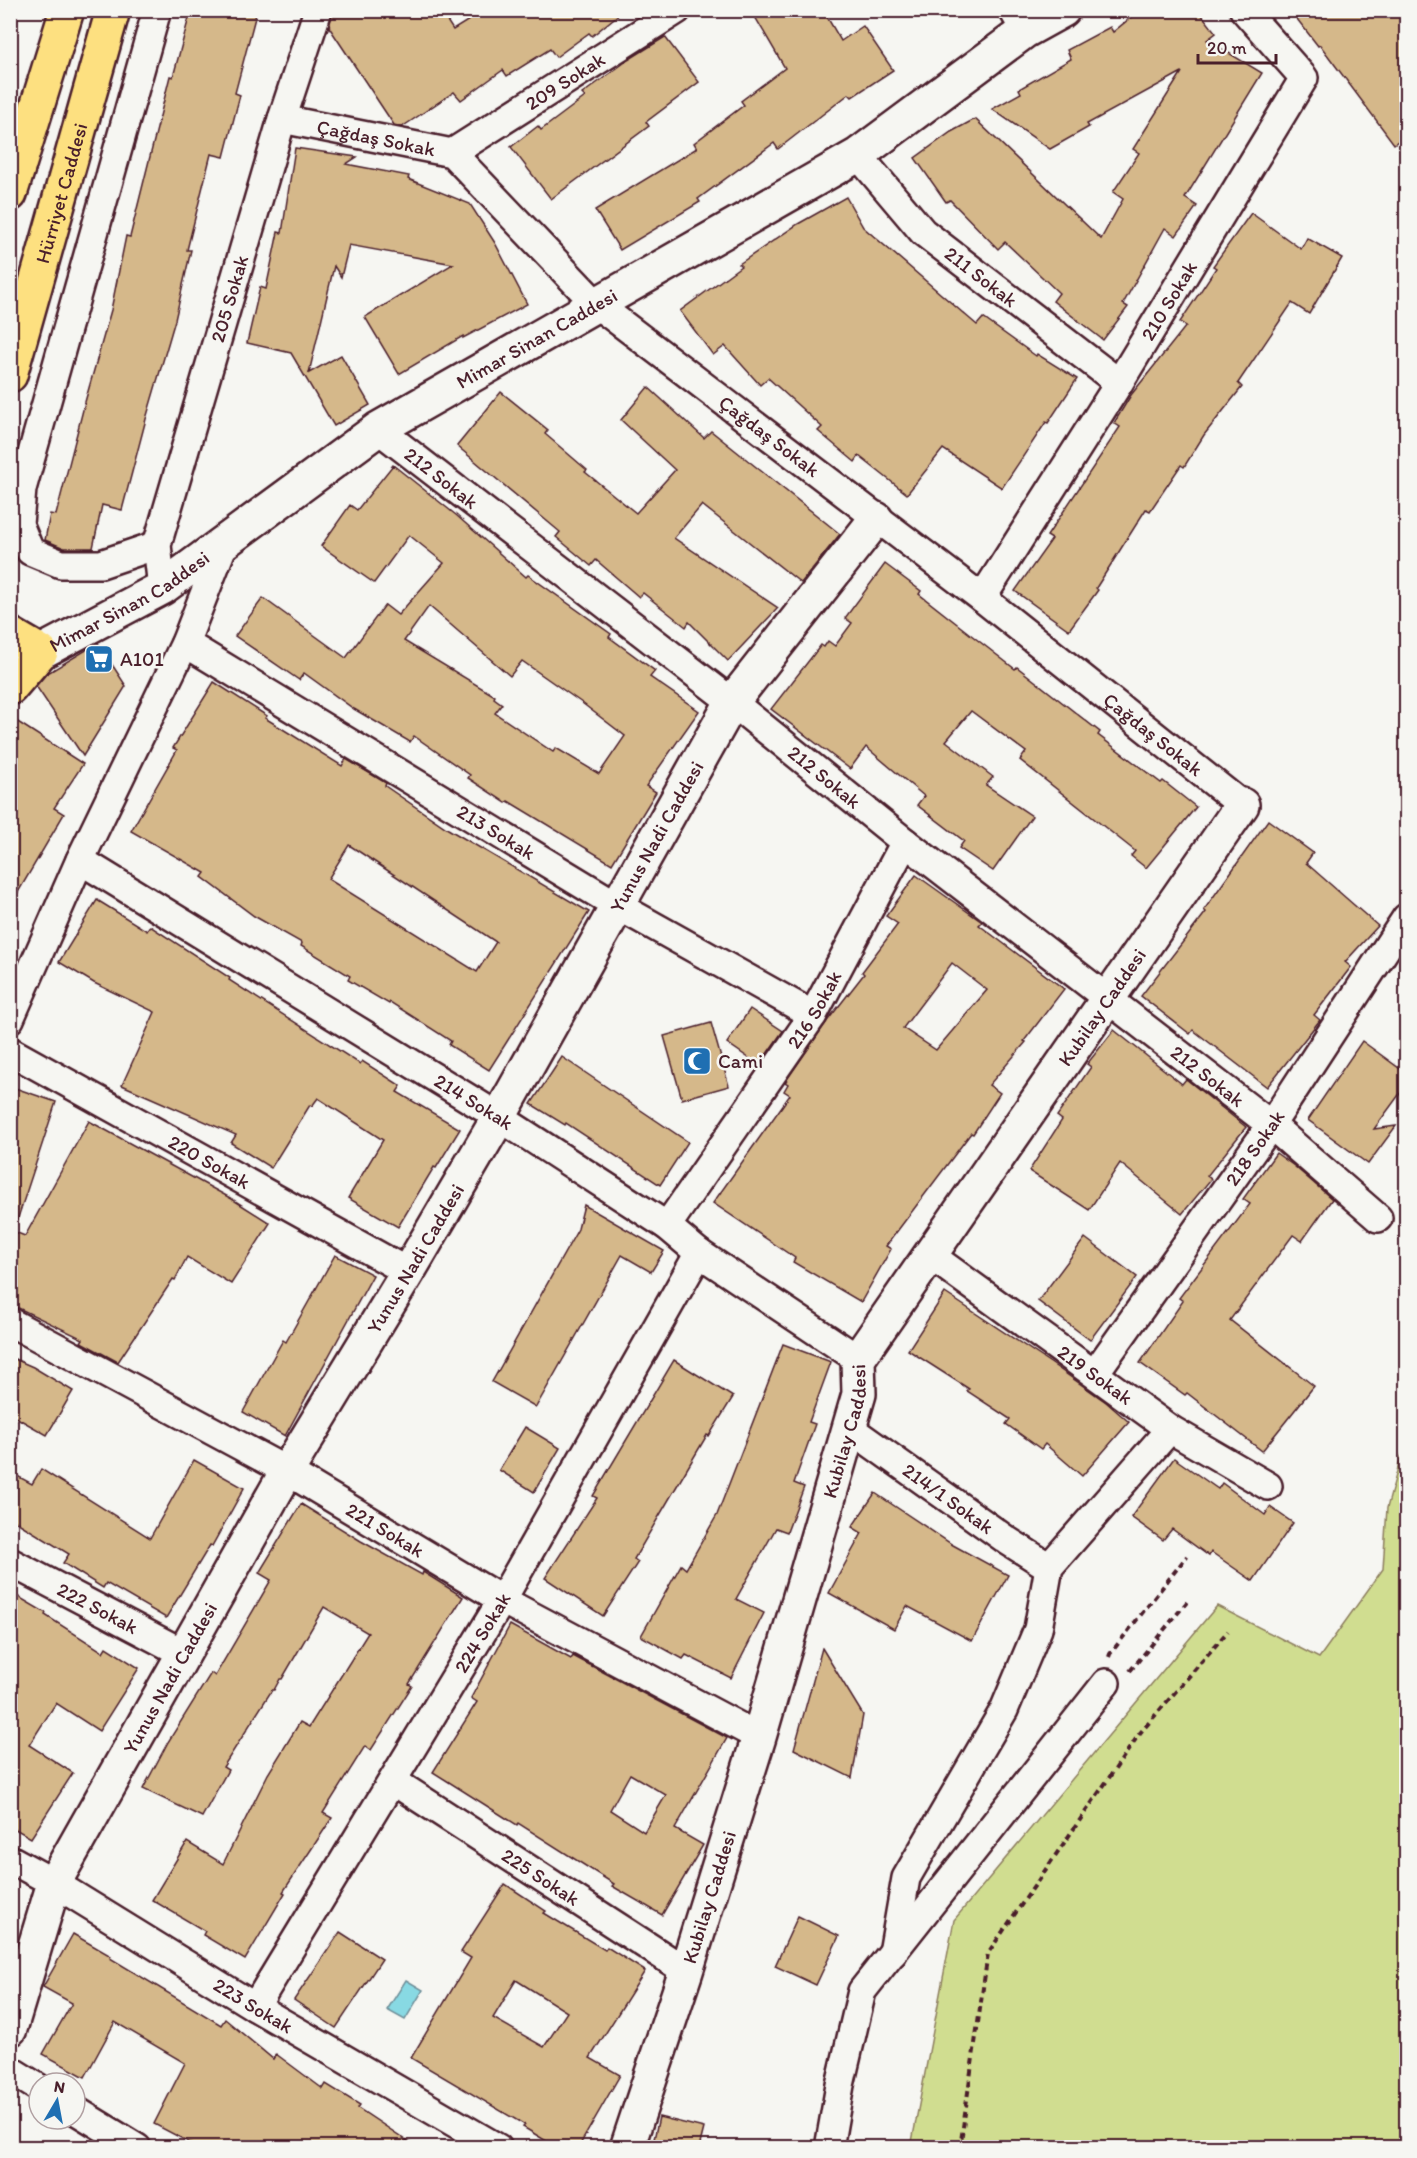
<svg xmlns="http://www.w3.org/2000/svg" width="1417" height="2158" font-family="Itim,sans-serif">
  <style>
    .green { fill: #d0dd90; stroke: #8d7e5e; stroke-width: 1.5 }
    .water { fill: #88d9e3; stroke: #6f8f99; stroke-width: 1.5 }
    .building { fill: #d5b88a; stroke: #4a1f2b; stroke-width: 1.5; fill-rule: evenodd }
    .lines { fill: none; stroke-linecap: round; stroke-linejoin: round }
    .street-casing { stroke: #4a1f2b; stroke-width: 32 }
    .secondary-casing { stroke: #4a1f2b; stroke-width: 38 }
    .highway-casing { stroke: #4a1f2b; stroke-width: 38 }
    .path { stroke: #4a1f2b; stroke-width: 4; stroke-dasharray: 6 4.5; stroke-linecap: butt }
    .street { stroke: #f6f6f2; stroke-width: 27 }
    .secondary { stroke: #f6f6f2; stroke-width: 33 }
    .highway { stroke: #fde080; stroke-width: 33 }
    .labels { text-anchor: middle; dominant-baseline: central; stroke-width: 5; stroke-linejoin: round; paint-order: stroke }
    .street-label { font-size: 20px; fill: #4a1f2b; stroke: #f6f6f2 }
    .poi-label { font-size: 20px; fill: #4a1f2b; stroke: #f6f6f2; text-anchor: start }
  </style>
  <rect width="100%" height="100%" fill="#f6f6f2"/>
  <filter id="ink" filterUnits="userSpaceOnUse"><feTurbulence type="fractalNoise" baseFrequency=".0167" numOctaves="2"/><feDisplacementMap in="SourceGraphic" scale="12" xChannelSelector="R" yChannelSelector="G"/><feConvolveMatrix kernelMatrix="1 2 1 2 8 2 1 2 1" color-interpolation-filters="sRGB"/></filter>
  <g filter="url(#ink)">
    <path class="green" d="M 1406,1444 L 1406,2147 L 911,2147 L 954,1920 L 1217,1606 L 1319,1658 L 1383,1569 L 1387,1508 L 1400,1460 Z"/>
    <path class="water" d="M 406,1980 L 423,1990 L 405,2020 L 387,2010 Z"/>
    <g class="building">
      <path d="M 191,10 L 257,10 L 235,93 L 240,95 L 224,157 L 211,154 L 187,250 L 191,250 L 175,320 L 146,419 L 122,510 L 102,505 L 93,548 L 64,548 L 45,540 L 50,514 L 56,515 L 85,402 L 111,310 L 126,236 L 130,237 L 170,76 L 173,77 Z"/>
      <path d="M 333,10 L 440,10 L 453,30 L 485,10 L 624,10 L 592,36 L 589,33 L 556,57 L 550,49 L 507,76 L 503,70 L 461,100 L 454,92 L 402,127 L 394,125 L 329,27 Z"/>
      <path d="M 751,10 L 823,10 L 841,41 L 863,26 L 893,70 L 852,97 L 849,94 L 778,149 L 774,143 L 698,199 L 700,202 L 620,250 L 595,210 L 697,148 L 694,143 L 744,105 L 741,101 L 785,68 Z"/>
      <path d="M 1140,10 L 1198,10 L 1216,33 L 1207,40 L 1262,73 L 1185,198 L 1197,206 L 1176,236 L 1165,228 L 1123,304 L 1128,307 L 1103,340 L 1053,301 L 1059,293 L 1005,242 L 998,249 L 950,200 L 946,202 L 915,158 L 951,132 L 975,119 L 1101,239 L 1123,199 L 1113,192 L 1139,153 L 1133,149 L 1182,72 L 1087,124 L 1089,127 L 1050,149 L 992,109 L 1021,93 L 1019,89 L 1071,59 L 1067,50 L 1110,27 L 1113,32 Z"/>
      <path d="M 1290,10 L 1407,10 L 1407,134 L 1394,144 L 1320,45 L 1318,46 Z"/>
      <path d="M 665,37 L 699,82 L 646,122 L 649,126 L 551,199 L 511,147 L 538,126 L 541,130 L 585,97 L 582,94 L 628,60 Z"/>
      <path d="M 295,148 L 357,157 L 346,164 L 409,176 L 408,179 L 470,204 L 495,243 L 527,304 L 463,338 L 463,336 L 399,374 L 365,317 L 453,264 L 349,245 L 341,277 L 334,266 L 309,373 L 341,355 L 370,405 L 334,426 L 291,353 L 247,343 L 260,287 L 266,289 L 278,232 L 282,233 Z"/>
      <path d="M 846,197 L 863,227 L 977,325 L 983,318 L 1036,356 L 1037,354 L 1077,379 L 1048,423 L 1046,422 L 1002,488 L 943,449 L 907,494 L 859,456 L 855,462 L 818,431 L 822,427 L 768,378 L 760,385 L 725,346 L 713,355 L 680,311 L 741,266 L 739,264 L 798,224 Z"/>
      <path d="M 1251,213 L 1301,249 L 1307,238 L 1342,258 L 1309,314 L 1292,303 L 1238,383 L 1242,387 L 1204,435 L 1184,467 L 1181,465 L 1150,511 L 1146,509 L 1096,588 L 1098,590 L 1069,630 L 1015,591 L 1052,539 L 1047,536 L 1120,427 L 1114,423 L 1131,395 L 1186,326 L 1180,322 L 1216,268 L 1213,266 Z"/>
      <path d="M 648,387 L 704,438 L 711,431 L 840,534 L 801,583 L 702,505 L 674,538 L 778,608 L 728,661 L 689,622 L 686,627 L 643,593 L 639,597 L 596,560 L 591,566 L 556,537 L 560,532 L 457,446 L 501,392 L 548,430 L 545,434 L 587,470 L 585,472 L 636,513 L 675,470 L 621,420 Z"/>
      <path d="M 393,465 L 456,515 L 526,577 L 528,575 L 611,634 L 609,637 L 655,671 L 650,677 L 699,711 L 646,786 L 656,792 L 612,864 L 508,801 L 506,803 L 468,778 L 470,775 L 414,736 L 410,742 L 354,709 L 304,673 L 299,680 L 235,636 L 263,598 L 346,658 L 385,605 L 398,615 L 444,563 L 409,535 L 374,583 L 321,546 L 350,505 L 357,510 ZM 429,606 L 510,676 L 522,661 L 582,703 L 625,736 L 599,774 L 556,748 L 553,752 L 495,713 L 502,704 L 494,698 L 495,696 L 404,641 Z"/>
      <path d="M 885,564 L 921,591 L 919,594 L 975,638 L 1015,669 L 1017,667 L 1100,732 L 1098,735 L 1161,783 L 1163,781 L 1196,807 L 1146,868 L 1131,856 L 1135,851 L 1020,760 L 1026,752 L 971,711 L 946,741 L 993,777 L 986,785 L 1032,816 L 993,871 L 959,848 L 964,841 L 917,805 L 924,796 L 866,747 L 850,769 L 771,709 L 821,645 L 824,647 L 828,641 L 835,646 L 852,623 L 845,618 Z"/>
      <path d="M 98,643 L 126,686 L 83,756 L 36,686 L 46,674 Z"/>
      <path d="M 214,682 L 267,716 L 265,718 L 342,766 L 346,759 L 386,783 L 385,786 L 448,829 L 589,912 L 489,1070 L 449,1045 L 451,1041 L 390,1002 L 389,1004 L 348,980 L 350,976 L 301,946 L 302,943 L 254,916 L 202,877 L 205,873 L 131,831 L 177,750 L 173,748 ZM 349,845 L 496,942 L 477,972 L 328,879 Z"/>
      <path d="M 10,717 L 83,764 L 54,808 L 64,814 L 10,906 Z"/>
      <path d="M 1268,820 L 1313,853 L 1306,863 L 1378,926 L 1345,962 L 1351,967 L 1314,1015 L 1320,1020 L 1267,1087 L 1193,1030 L 1190,1034 L 1141,996 L 1206,912 L 1204,910 Z"/>
      <path d="M 916,875 L 982,922 L 979,925 L 1064,989 L 1024,1041 L 1026,1042 L 989,1085 L 1000,1093 L 973,1134 L 971,1133 L 886,1246 L 891,1249 L 861,1302 L 793,1262 L 795,1258 L 713,1203 L 790,1095 L 784,1091 L 788,1084 L 785,1082 L 828,1020 L 864,974 L 862,972 L 898,924 L 886,916 ZM 952,963 L 987,990 L 936,1050 L 903,1028 Z"/>
      <path d="M 97,900 L 147,931 L 150,926 L 230,978 L 229,980 L 360,1064 L 362,1061 L 401,1086 L 397,1092 L 460,1129 L 436,1168 L 434,1167 L 398,1227 L 348,1198 L 383,1140 L 318,1098 L 312,1106 L 310,1105 L 271,1168 L 231,1143 L 236,1135 L 122,1085 L 155,1012 L 94,983 L 59,962 Z"/>
      <path d="M 750,1009 L 783,1031 L 759,1065 L 727,1043 Z"/>
      <path d="M 711,1023 L 729,1086 L 682,1099 L 664,1036 Z"/>
      <path d="M 1114,1030 L 1182,1084 L 1186,1079 L 1246,1127 L 1207,1176 L 1211,1179 L 1182,1214 L 1120,1163 L 1089,1210 L 1029,1171 L 1062,1120 L 1057,1116 L 1091,1067 L 1087,1064 Z"/>
      <path d="M 1362,1041 L 1407,1074 L 1407,1084 L 1374,1129 L 1396,1126 L 1368,1164 L 1308,1120 Z"/>
      <path d="M 562,1057 L 688,1142 L 660,1185 L 566,1123 L 565,1125 L 531,1104 Z"/>
      <path d="M 15,1088 L 56,1102 L 15,1227 L 10,1226 L 10,1101 Z"/>
      <path d="M 89,1121 L 232,1199 L 270,1223 L 231,1284 L 187,1257 L 175,1280 L 173,1279 L 118,1362 L 81,1342 L 83,1339 L 10,1304 L 10,1230 L 25,1236 Z"/>
      <path d="M 1276,1153 L 1294,1166 L 1332,1199 L 1302,1241 L 1293,1235 L 1230,1320 L 1314,1386 L 1262,1451 L 1187,1393 L 1185,1395 L 1140,1363 L 1183,1301 L 1179,1298 L 1250,1204 L 1243,1199 Z"/>
      <path d="M 584,1205 L 664,1251 L 651,1272 L 622,1255 L 536,1407 L 492,1382 L 578,1229 Z"/>
      <path d="M 1085,1238 L 1137,1277 L 1090,1340 L 1038,1301 Z"/>
      <path d="M 335,1255 L 373,1275 L 285,1436 L 243,1412 L 283,1340 L 286,1342 Z"/>
      <path d="M 945,1293 L 1052,1364 L 1106,1402 L 1129,1422 L 1082,1476 L 1045,1444 L 1041,1449 L 1006,1424 L 1010,1419 L 967,1391 L 969,1389 L 908,1350 Z"/>
      <path d="M 783,1344 L 831,1362 L 809,1422 L 815,1424 L 794,1483 L 804,1487 L 787,1532 L 776,1528 L 736,1599 L 764,1613 L 731,1678 L 686,1655 L 683,1659 L 641,1636 L 681,1565 L 686,1569 L 717,1515 Z"/>
      <path d="M 10,1357 L 33,1367 L 73,1391 L 47,1435 L 10,1414 Z"/>
      <path d="M 674,1360 L 733,1397 L 709,1436 L 707,1435 L 671,1496 L 634,1559 L 638,1562 L 603,1616 L 545,1578 L 597,1498 L 593,1496 Z"/>
      <path d="M 525,1427 L 560,1448 L 534,1492 L 499,1470 Z"/>
      <path d="M 1174,1458 L 1218,1489 L 1222,1483 L 1265,1515 L 1270,1507 L 1293,1523 L 1253,1581 L 1211,1552 L 1209,1556 L 1172,1529 L 1163,1540 L 1131,1517 Z"/>
      <path d="M 194,1460 L 244,1488 L 212,1546 L 210,1545 L 166,1618 L 106,1583 L 103,1588 L 63,1563 L 69,1554 L 10,1518 L 10,1472 L 32,1484 L 41,1469 L 150,1538 Z"/>
      <path d="M 875,1493 L 953,1545 L 1008,1575 L 972,1641 L 907,1606 L 894,1629 L 829,1593 L 862,1533 L 852,1527 Z"/>
      <path d="M 301,1504 L 361,1541 L 422,1575 L 423,1572 L 463,1597 L 409,1684 L 412,1686 L 371,1750 L 365,1746 L 323,1813 L 332,1818 L 283,1892 L 285,1893 L 245,1960 L 203,1935 L 205,1931 L 152,1900 L 187,1842 L 223,1864 L 268,1774 L 300,1722 L 309,1727 L 368,1633 L 324,1607 L 282,1679 L 280,1679 L 274,1690 L 272,1690 L 223,1767 L 228,1770 L 202,1817 L 143,1789 L 168,1742 L 211,1673 L 215,1676 L 271,1580 L 259,1573 Z"/>
      <path d="M 10,1592 L 46,1613 L 45,1615 L 103,1652 L 106,1647 L 139,1668 L 99,1731 L 56,1703 L 29,1745 L 73,1773 L 31,1838 L 10,1826 Z"/>
      <path d="M 510,1625 L 571,1659 L 573,1656 L 727,1738 L 675,1829 L 703,1845 L 662,1915 L 612,1886 L 614,1884 L 518,1823 L 517,1825 L 433,1772 L 477,1702 L 471,1698 ZM 630,1774 L 666,1795 L 644,1832 L 610,1810 Z"/>
      <path d="M 822,1648 L 863,1715 L 852,1778 L 794,1749 Z"/>
      <path d="M 505,1884 L 546,1911 L 544,1913 L 605,1950 L 607,1947 L 645,1971 L 590,2058 L 620,2075 L 578,2148 L 558,2148 L 523,2127 L 525,2125 L 411,2058 L 471,1958 L 461,1952 ZM 516,1980 L 567,2012 L 544,2047 L 493,2018 Z"/>
      <path d="M 798,1916 L 839,1936 L 816,1985 L 775,1966 Z"/>
      <path d="M 340,1932 L 382,1959 L 336,2028 L 294,2000 Z"/>
      <path d="M 73,1934 L 111,1956 L 110,1958 L 221,2025 L 225,2019 L 273,2059 L 276,2054 L 323,2089 L 326,2084 L 360,2105 L 358,2108 L 418,2148 L 200,2148 L 154,2124 L 185,2063 L 115,2022 L 85,2077 L 43,2054 L 72,2003 L 43,1987 Z"/>
      <path d="M 659,2117 L 704,2128 L 699,2148 L 652,2148 Z"/>
    </g>
    <g class="lines">
      <g class="street-casing">
        <g id="street">
          <path d="M 157,10 L 22,489 L 19,524 L 30,551 L 61,564 L 101,564 L 157,545"/>
          <path d="M 1013,10 L 1025,31"/>
          <path id="s1" d="M 282,119 L 452,153 L 596,304 L 982,598 L 1242,805"/>
          <path id="s2" d="M 452,153 L 677,10"/>
          <path id="s3" d="M 858,155 L 923,232 L 1119,383"/>
          <path id="s4" d="M 378,429 L 732,702 L 905,842 L 1271,1125 L 1378,1218"/>
          <path id="s5" d="M 162,588 L 157,545 L 282,119 L 318,10"/>
          <path id="s6" d="M 982,598 L 1119,383 L 1304,78 L 1244,10"/>
          <path id="s7" d="M 185,643 L 618,906 L 813,1015"/>
          <path id="s8" d="M 80,860 L 499,1117 L 667,1226 L 699,1253 L 858,1359"/>
          <path d="M 10,1019 L 80,860 L 185,643 L 225,541"/>
          <path id="s9" d="M 10,1051 L 408,1272"/>
          <path id="s10" d="M 667,1226 L 813,1015 L 905,842"/>
          <path id="s11" d="M 930,1255 L 1170,1429 L 1268,1486"/>
          <path id="s12" d="M 10,1322 L 287,1471 L 502,1600 L 759,1737"/>
          <path id="s13" d="M 1095,1373 L 1271,1125 L 1406,918"/>
          <path id="s14" d="M 848,1427 L 1008,1541 L 1049,1567"/>
          <path id="s15" d="M 10,1562 L 185,1654"/>
          <path id="s16" d="M 393,1781 L 686,1971"/>
          <path id="s17" d="M 10,1859 L 54,1883 L 255,2007 L 498,2148"/>
          <path d="M 893,1953 L 906,1878 L 1004,1710 L 1038,1629 L 1049,1567 L 1170,1429"/>
          <path id="s18" d="M 255,2007 L 502,1600 L 699,1253"/>
          <path d="M 10,2070 L 39,2088"/>
          <path d="M 75,2110 L 137,2148"/>
          <path d="M 829,2148 L 840,2085 L 862,1991 L 1106,1683"/>
        </g>
      </g>
      <g class="secondary-casing">
        <g id="secondary">
          <path id="s19" d="M 15,663 L 41,652 L 162,588 L 378,429 L 858,155 L 1025,31 L 1063,10"/>
          <path id="s20" d="M 10,2029 L 54,1883 L 287,1471 L 408,1272 L 499,1117 L 732,702 L 876,519"/>
          <path id="s21" d="M 627,2148 L 686,1971 L 759,1737 L 859,1394 L 858,1359 L 1242,805"/>
        </g>
      </g>
      <g class="highway-casing">
        <g id="highway">
          <path d="M 10,194 L 67,10"/>
          <path id="s22" d="M 10,375 L 113,10"/>
          <path d="M 10,634 L 41,652 L 10,688"/>
        </g>
      </g>
      <g class="path">
        <path d="M 1109,1657 L 1110,1654 L 1187,1556"/>
        <path d="M 1130,1671 L 1187,1602"/>
        <path d="M 960,2148 L 988,1953 L 1140,1733 L 1228,1631"/>
      </g>
      <use href="#street" class="street"/>
      <use href="#secondary" class="secondary"/>
      <use href="#highway" class="highway"/>
    </g>
  </g>
  <defs>
    <g id="supermarket-square" transform="scale(1.5)"><rect x="-9" y="-9" width="18" height="18" rx="4" fill="#1f6fb2" stroke="#f6f6f2"/><path d="M-6-5.5h2.5l.6 2H6L4.5 2H-2.5L-4.4-4H-6ZM-1.5 3.2a1.3 1.3 0 1 0 .1 0ZM3 3.2a1.3 1.3 0 1 0 .1 0Z" fill="#fff"/></g>
    <g id="mosque-square" transform="scale(1.5)"><rect x="-9" y="-9" width="18" height="18" rx="4" fill="#1f6fb2" stroke="#f6f6f2"/><path d="M3.5-4.9A6 6 0 1 0 3.5 4.9A5 5 0 1 1 3.5-4.9Z" fill="#fff"/></g>
  </defs>
  <g fill-rule="evenodd">
    <use href="#supermarket-square" x="99" y="659"/>
    <use href="#mosque-square" x="697" y="1061"/>
  </g>
  <g class="labels">
    <g class="street-label">
      <text stroke="none"><textPath href="#s2" startOffset="134">209 Sokak</textPath></text>
      <text stroke="none"><textPath href="#s1" startOffset="96">Çağdaş Sokak</textPath></text>
      <text stroke="none"><textPath href="#s22" startOffset="189">Hürriyet Caddesi</textPath></text>
      <text stroke="none"><textPath href="#s3" startOffset="174">211 Sokak</textPath></text>
      <text stroke="none"><textPath href="#s5" startOffset="300">205 Sokak</textPath></text>
      <text stroke="none"><textPath href="#s6" startOffset="351">210 Sokak</textPath></text>
      <text stroke="none"><textPath href="#s19" startOffset="616">Mimar Sinan Caddesi</textPath></text>
      <text stroke="none"><textPath href="#s1" startOffset="600">Çağdaş Sokak</textPath></text>
      <text stroke="none"><textPath href="#s4" startOffset="80">212 Sokak</textPath></text>
      <text stroke="none"><textPath href="#s19" startOffset="130">Mimar Sinan Caddesi</textPath></text>
      <text stroke="none"><textPath href="#s1" startOffset="1086">Çağdaş Sokak</textPath></text>
      <text stroke="none"><textPath href="#s4" startOffset="566">212 Sokak</textPath></text>
      <text stroke="none"><textPath href="#s7" startOffset="364">213 Sokak</textPath></text>
      <text stroke="none"><textPath href="#s20" startOffset="1360">Yunus Nadi Caddesi</textPath></text>
      <text stroke="none"><textPath href="#s21" startOffset="1252">Kubilay Caddesi</textPath></text>
      <text stroke="none"><textPath href="#s10" startOffset="262">216 Sokak</textPath></text>
      <text stroke="none"><textPath href="#s4" startOffset="1052">212 Sokak</textPath></text>
      <text stroke="none"><textPath href="#s8" startOffset="462">214 Sokak</textPath></text>
      <text stroke="none"><textPath href="#s13" startOffset="276">218 Sokak</textPath></text>
      <text stroke="none"><textPath href="#s9" startOffset="228">220 Sokak</textPath></text>
      <text stroke="none"><textPath href="#s20" startOffset="874">Yunus Nadi Caddesi</textPath></text>
      <text stroke="none"><textPath href="#s11" startOffset="204">219 Sokak</textPath></text>
      <text stroke="none"><textPath href="#s21" startOffset="750">Kubilay Caddesi</textPath></text>
      <text stroke="none"><textPath href="#s14" startOffset="123">214/1 Sokak</textPath></text>
      <text stroke="none"><textPath href="#s12" startOffset="429">221 Sokak</textPath></text>
      <text stroke="none"><textPath href="#s15" startOffset="99">222 Sokak</textPath></text>
      <text stroke="none"><textPath href="#s18" startOffset="438">224 Sokak</textPath></text>
      <text stroke="none"><textPath href="#s20" startOffset="388">Yunus Nadi Caddesi</textPath></text>
      <text stroke="none"><textPath href="#s16" startOffset="176">225 Sokak</textPath></text>
      <text stroke="none"><textPath href="#s21" startOffset="264">Kubilay Caddesi</textPath></text>
      <text stroke="none"><textPath href="#s17" startOffset="284">223 Sokak</textPath></text>
    </g>
    <g class="poi-label">
      <text x="120" y="659">A101</text>
      <text x="718" y="1061">Cami</text>
    </g>
  </g>
  <rect width="1417" height="2158" fill="none" stroke="#f6f6f2" stroke-width="36"/>
  <rect x="18" y="18" width="1381" height="2122" fill="none" stroke="#4a1f2b" stroke-width="2" filter="url(#ink)"/>
  <g transform="translate(57 2101) rotate(10)"><circle r="28" fill="#f6f6f2" stroke="#b1a0a2" stroke-width="1.5"/>
  <path d="M0-4.5L10 22L0 15L-10 22Z" fill="#1f6fb2"/>
  <text y="-9" font-size="16" font-weight="bold" text-anchor="middle" fill="#4a1f2b">N</text>
  </g>
  <path d="M1198 54v9h78v-9" fill="none" stroke="#4a1f2b" stroke-width="3"/>
  <text x="1207" y="54" font-size="18" fill="#4a1f2b" stroke="#f6f6f2" stroke-width="4.5" paint-order="stroke">20 m</text>
</svg>
